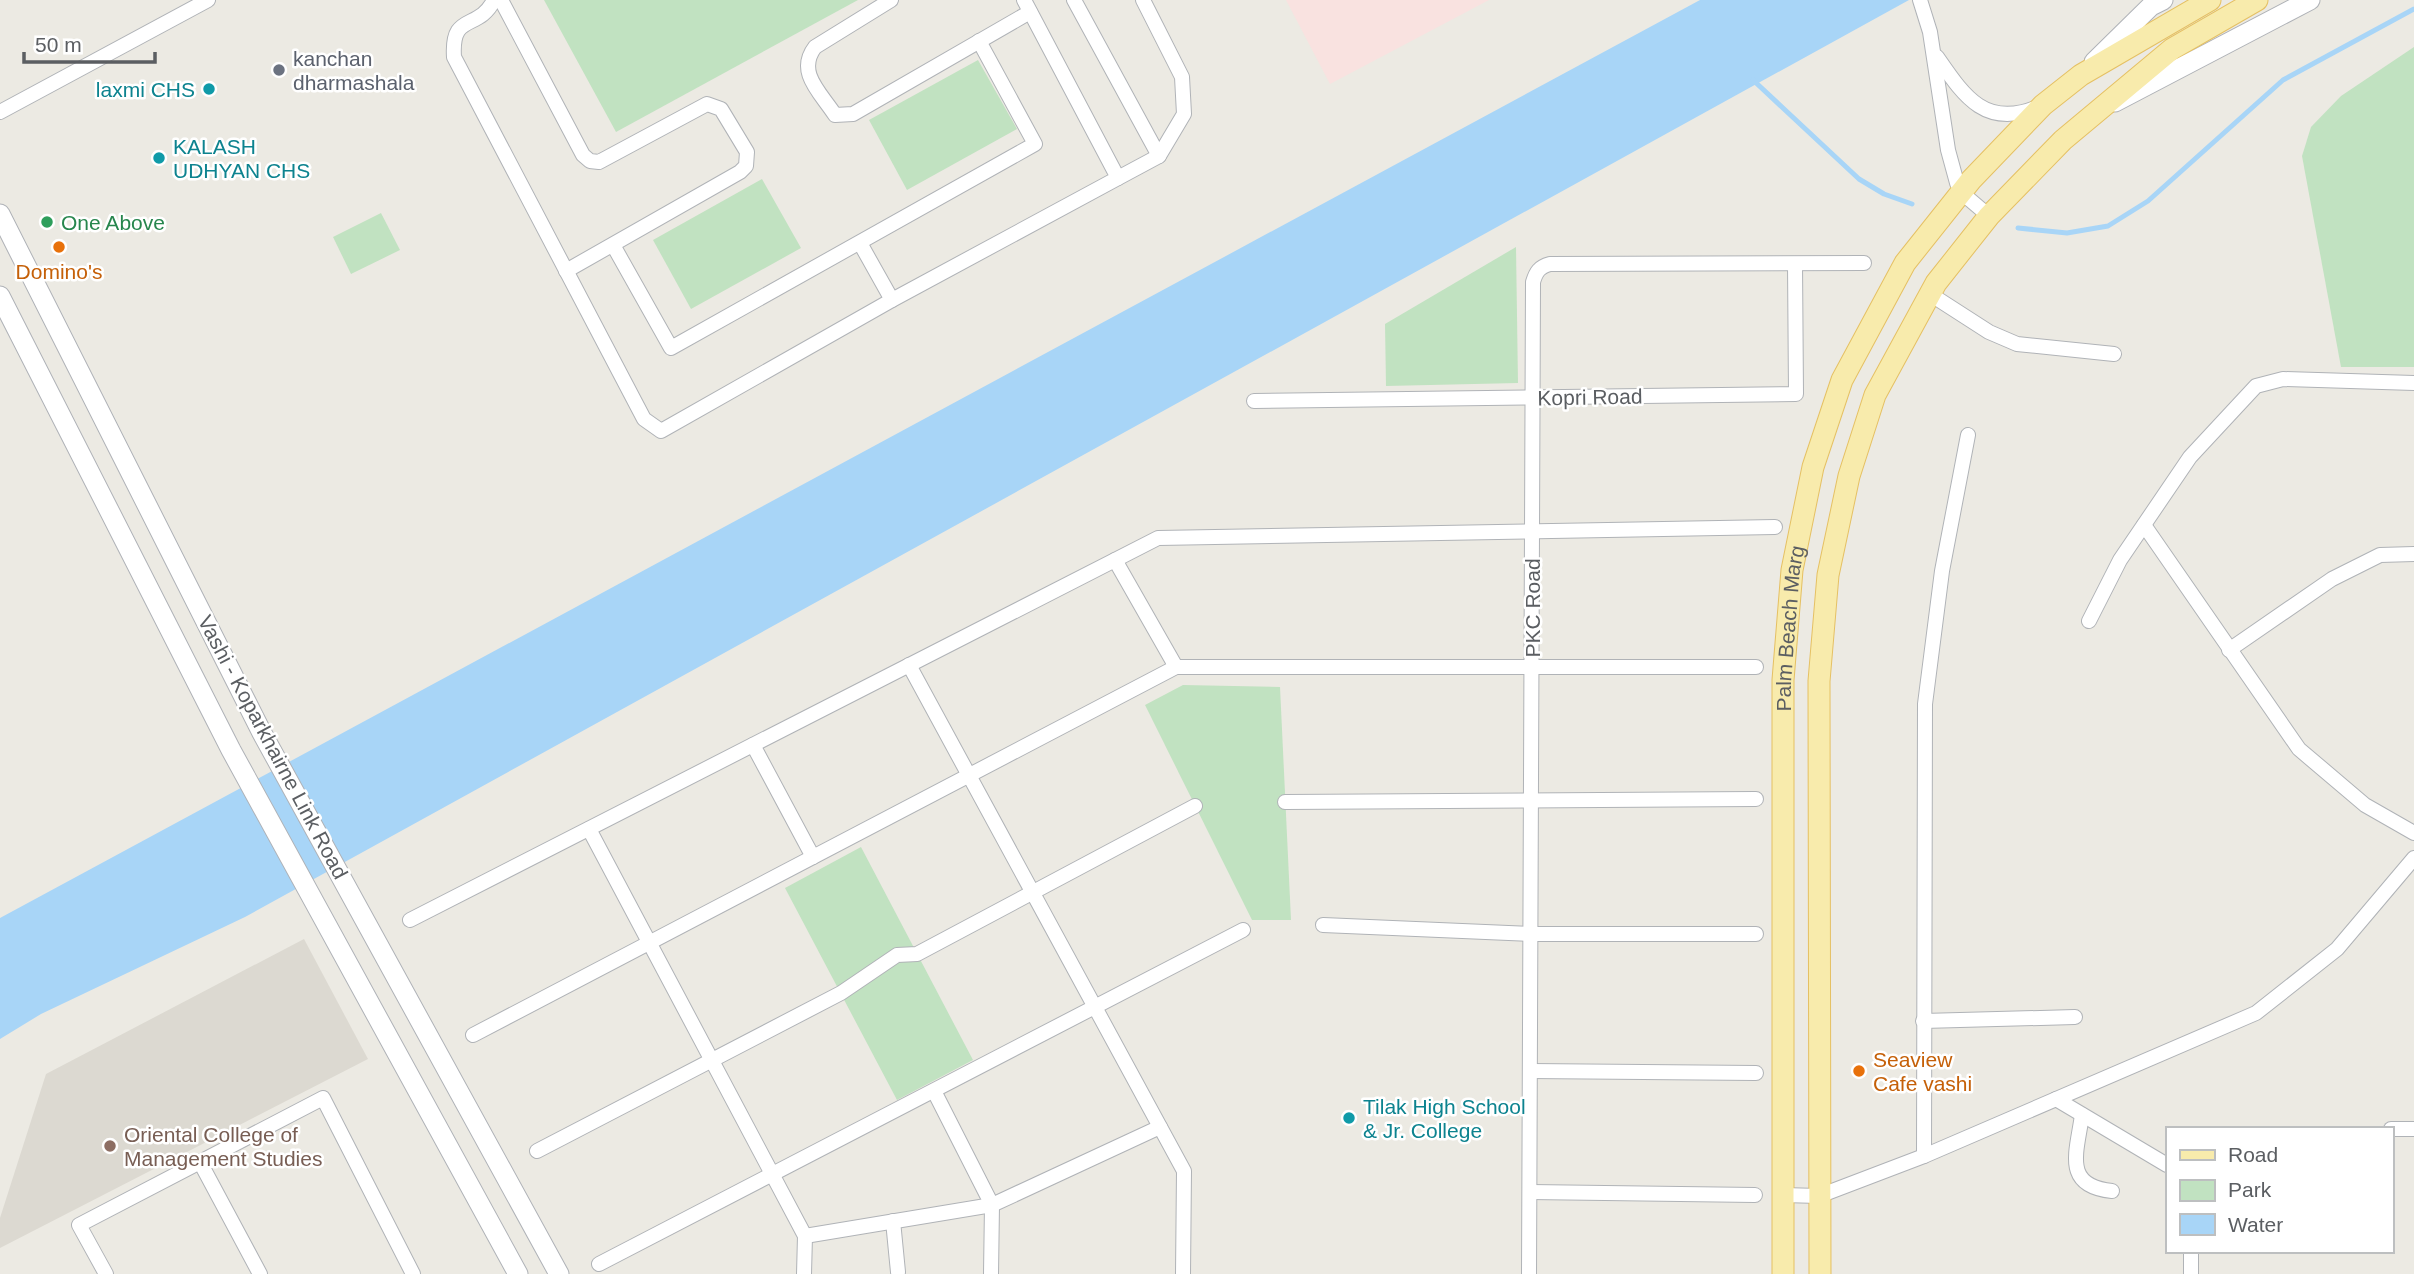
<svg xmlns="http://www.w3.org/2000/svg" width="2414" height="1274" font-family="Arial,sans-serif">
  <style>
    .education { fill: #dcd9d1 }
    .medical { fill: #f9e2e0 }
    .green { fill: #c1e2c1 }
    .water { fill: #a8d5f7 }
    .lines { fill: none; stroke-linecap: round; stroke-linejoin: round }
    .stream { stroke: #a8d5f7; stroke-width: 5 }
    .minor-casing { stroke: #b0b3b7; stroke-width: 16 }
    .secondary-casing { stroke: #afb2b7; stroke-width: 21 }
    .primary-casing { stroke: #e5c063; stroke-width: 23 }
    .minor { stroke: #fff; stroke-width: 14 }
    .secondary { stroke: #fff; stroke-width: 19 }
    .primary { stroke: #f8ebac; stroke-width: 21 }
    .worship-dot { fill: #6b7280; stroke: #fff; stroke-width: 2.5 }
    .culture-dot { fill: #0f9aa8; stroke: #fff; stroke-width: 2.5 }
    .leisure-dot { fill: #2e9e5b; stroke: #fff; stroke-width: 2.5 }
    .food-dot { fill: #e8710a; stroke: #fff; stroke-width: 2.5 }
    .education-dot { fill: #8d6e63; stroke: #fff; stroke-width: 2.5 }
    .labels { text-anchor: middle; dominant-baseline: central; stroke-width: 5; stroke-linejoin: round; paint-order: stroke }
    .worship-label { font-size: 21px; fill: #5b616d; stroke: #fff; text-anchor: start }
    .culture-label { font-size: 21px; fill: #0d838f; stroke: #fff; text-anchor: start }
    .leisure-label { font-size: 21px; fill: #27864d; stroke: #fff; text-anchor: start }
    .food-label { font-size: 21px; fill: #c56008; stroke: #fff }
    .street-label { font-size: 21px; fill: #5b5e62; stroke: #fff }
    .education-label { font-size: 21px; fill: #785e54; stroke: #fff; text-anchor: start }
  </style>
  <rect width="100%" height="100%" fill="#eceae3"/>
  <path class="education" d="M 304,939 L 368,1059 L 0,1248 L 0,1218 L 46,1074 Z"/>
  <path class="medical" d="M 1286,0 L 1489,0 L 1330,84 Z"/>
  <g class="green">
    <path d="M 544,0 L 858,0 L 616,132 Z"/>
    <path d="M 2414,47 L 2414,367 L 2341,367 L 2302,156 L 2311,127 L 2341,96 Z"/>
    <path d="M 978,60 L 1017,129 L 907,190 L 869,120 Z"/>
    <path d="M 762,179 L 801,248 L 691,309 L 653,240 Z"/>
    <path d="M 381,213 L 400,250 L 351,274 L 333,237 Z"/>
    <path d="M 1516,247 L 1518,383 L 1386,386 L 1385,324 Z"/>
    <path d="M 1183,685 L 1280,687 L 1291,920 L 1252,920 L 1145,705 Z"/>
    <path d="M 861,847 L 973,1060 L 897,1100 L 785,888 Z"/>
  </g>
  <path class="water" d="M 1700,0 L 1909,0 L 245,917 L 41,1014 L 0,1039 L 0,918 Z"/>
  <g class="lines">
    <g class="stream">
      <path d="M 1753,80 L 1859,179 L 1884,194 L 1912,204"/>
      <path d="M 2018,228 L 2067,233 L 2108,226 L 2148,201 L 2283,80 L 2414,9"/>
    </g>
    <g class="minor-casing">
      <g id="minor">
        <path d="M 494,0 C 478,32 451,11 454,57 L 644,419 L 661,431 L 892,300 L 1118,178 L 1024,0"/>
        <path d="M 501,0 L 583,155 L 590,161 L 599,162 L 707,104 L 721,109 L 747,152 L 746,166 L 740,172 L 566,271"/>
        <path d="M 891,0 L 815,47 C 796,72 820,92 835,115 L 853,114 L 1030,12"/>
        <path d="M 1074,0 L 1159,156"/>
        <path d="M 1920,0 L 1930,32 L 1948,150 L 1957,183 L 1962,193 L 1989,216"/>
        <path d="M 1937,57 C 1964,96 1985,129 2038,107"/>
        <path d="M 0,112 L 208,0"/>
        <path d="M 1118,178 L 1159,156 L 1184,114 L 1182,77 L 1143,0"/>
        <path d="M 860,243 L 892,300"/>
        <path d="M 613,245 L 671,348 L 1035,144 L 979,41"/>
        <path d="M 1930,294 L 1989,332 L 2017,344 L 2114,354"/>
        <path d="M 1254,401 L 1796,394 L 1795,264"/>
        <path d="M 2144,525 L 2299,749 L 2365,805 L 2414,833"/>
        <path d="M 1115,560 L 1176,667"/>
        <path d="M 2089,621 L 2120,560 L 2190,457 L 2256,386 L 2283,379 L 2414,383"/>
        <path d="M 2229,650 L 2332,579 L 2380,555 L 2414,554"/>
        <path d="M 909,665 L 1184,1171 L 1183,1274"/>
        <path d="M 753,745 L 813,857"/>
        <path d="M 1285,802 L 1756,799"/>
        <path d="M 589,829 L 805,1236 L 804,1274"/>
        <path d="M 410,920 L 1158,538 L 1775,527"/>
        <path d="M 1323,925 L 1531,934 L 1756,934"/>
        <path d="M 1923,1021 L 2075,1017"/>
        <path d="M 473,1035 L 1176,667 L 1756,667"/>
        <path d="M 1530,1071 L 1756,1073"/>
        <path d="M 934,1091 L 992,1205 L 991,1274"/>
        <path d="M 2056,1099 L 2167,1165"/>
        <path d="M 2082,1115 C 2077,1152 2062,1186 2112,1191"/>
        <path d="M 2391,1129 L 2414,1129"/>
        <path d="M 537,1151 L 841,993 L 897,955 L 917,954 L 1195,806"/>
        <path d="M 1924,1156 L 1925,704 L 1942,571 L 1968,435"/>
        <path d="M 200,1162 L 260,1274"/>
        <path d="M 1530,1192 L 1755,1195"/>
        <path d="M 1783,1195 L 1819,1196 L 1924,1156 L 2256,1013 L 2337,949 L 2414,858"/>
        <path d="M 893,1221 L 898,1272"/>
        <path d="M 805,1236 L 992,1205 L 1160,1127"/>
        <path d="M 2191,1251 L 2191,1274"/>
        <path d="M 599,1264 L 1243,930"/>
        <path d="M 106,1274 L 79,1225 L 323,1098 L 413,1274"/>
        <path d="M 1529,1274 L 1533,282 C 1536,272 1539,267 1550,264 L 1864,263"/>
      </g>
    </g>
    <g class="secondary-casing">
      <g id="secondary">
        <path d="M 2094,62 L 2151,6 L 2163,0"/>
        <path d="M 2115,102 L 2310,0"/>
        <path d="M 0,214 L 262,733 L 559,1274"/>
        <path d="M 0,296 L 231,750 L 518,1274"/>
      </g>
    </g>
    <g class="primary-casing">
      <g id="primary">
        <path id="s1" d="M 1783,1274 L 1783,680 L 1792,570 L 1813,467 L 1842,380 L 1905,263 L 1971,180 L 2043,105 L 2081,75 L 2210,0"/>
        <path d="M 1820,1274 L 1819,681 L 1828,575 L 1849,476 L 1875,395 L 1936,283 L 1989,216 L 2063,140 L 2172,49 L 2257,0"/>
      </g>
    </g>
    <use href="#minor" class="minor"/>
    <use href="#secondary" class="secondary"/>
    <use href="#primary" class="primary"/>
  </g>
  <circle class="worship-dot" cx="279" cy="70" r="7"/>
  <g class="culture-dot">
    <circle cx="209" cy="89" r="7"/>
    <circle cx="159" cy="158" r="7"/>
    <circle cx="1349" cy="1118" r="7"/>
  </g>
  <circle class="leisure-dot" cx="47" cy="222" r="7"/>
  <g class="food-dot">
    <circle cx="59" cy="247" r="7"/>
    <circle cx="1859" cy="1071" r="7"/>
  </g>
  <circle class="education-dot" cx="110" cy="1146" r="7"/>
  <g class="labels">
    <g class="worship-label">
      <text x="293" y="58">kanchan<tspan x="293" dy="24">dharmashala</tspan></text>
    </g>
    <g class="culture-label">
      <text x="195" y="89" text-anchor="end">laxmi CHS</text>
      <text x="173" y="146">KALASH<tspan x="173" dy="24">UDHYAN CHS</tspan></text>
      <text x="1363" y="1106">Tilak High School<tspan x="1363" dy="24">&amp; Jr. College</tspan></text>
    </g>
    <g class="leisure-label">
      <text x="61" y="222">One Above</text>
    </g>
    <g class="food-label">
      <text x="59" y="271">Domino's</text>
      <text x="1873" y="1059" text-anchor="start">Seaview<tspan x="1873" dy="24">Cafe vashi</tspan></text>
    </g>
    <g class="street-label">
      <text transform="translate(1590 397) rotate(-1)">Kopri Road</text>
      <text transform="translate(1532 608) rotate(-90)">PKC Road</text>
      <text stroke="none"><textPath href="#s1" startOffset="646">Palm Beach Marg</textPath></text>
      <text transform="translate(273 747) rotate(62)">Vashi - Koparkhairne Link Road</text>
    </g>
    <g class="education-label">
      <text x="124" y="1134">Oriental College of<tspan x="124" dy="24">Management Studies</tspan></text>
    </g>
  </g>
  <rect x="2166" y="1127" width="228" height="126" fill="#ffffff" stroke="#bdbfc0" stroke-width="2"/>
  <rect x="2180" y="1150" width="35" height="10" fill="#f8ebac" stroke="#bdbfc0" stroke-width="2"/>
  <text x="2228" y="1162" font-size="21" fill="#5b5e62">Road</text>
  <rect x="2180" y="1180" width="35" height="21" fill="#c1e2c1" stroke="#bdbfc0" stroke-width="2"/>
  <text x="2228" y="1197" font-size="21" fill="#5b5e62">Park</text>
  <rect x="2180" y="1214" width="35" height="21" fill="#a8d5f7" stroke="#bdbfc0" stroke-width="2"/>
  <text x="2228" y="1232" font-size="21" fill="#5b5e62">Water</text>
  <path d="M24 52v10h131v-10" fill="none" stroke="#5b5e62" stroke-width="3.5"/>
  <text x="35" y="52" font-size="21" fill="#5b5e62" stroke="#ffffff" stroke-width="5" paint-order="stroke">50 m</text>
</svg>
